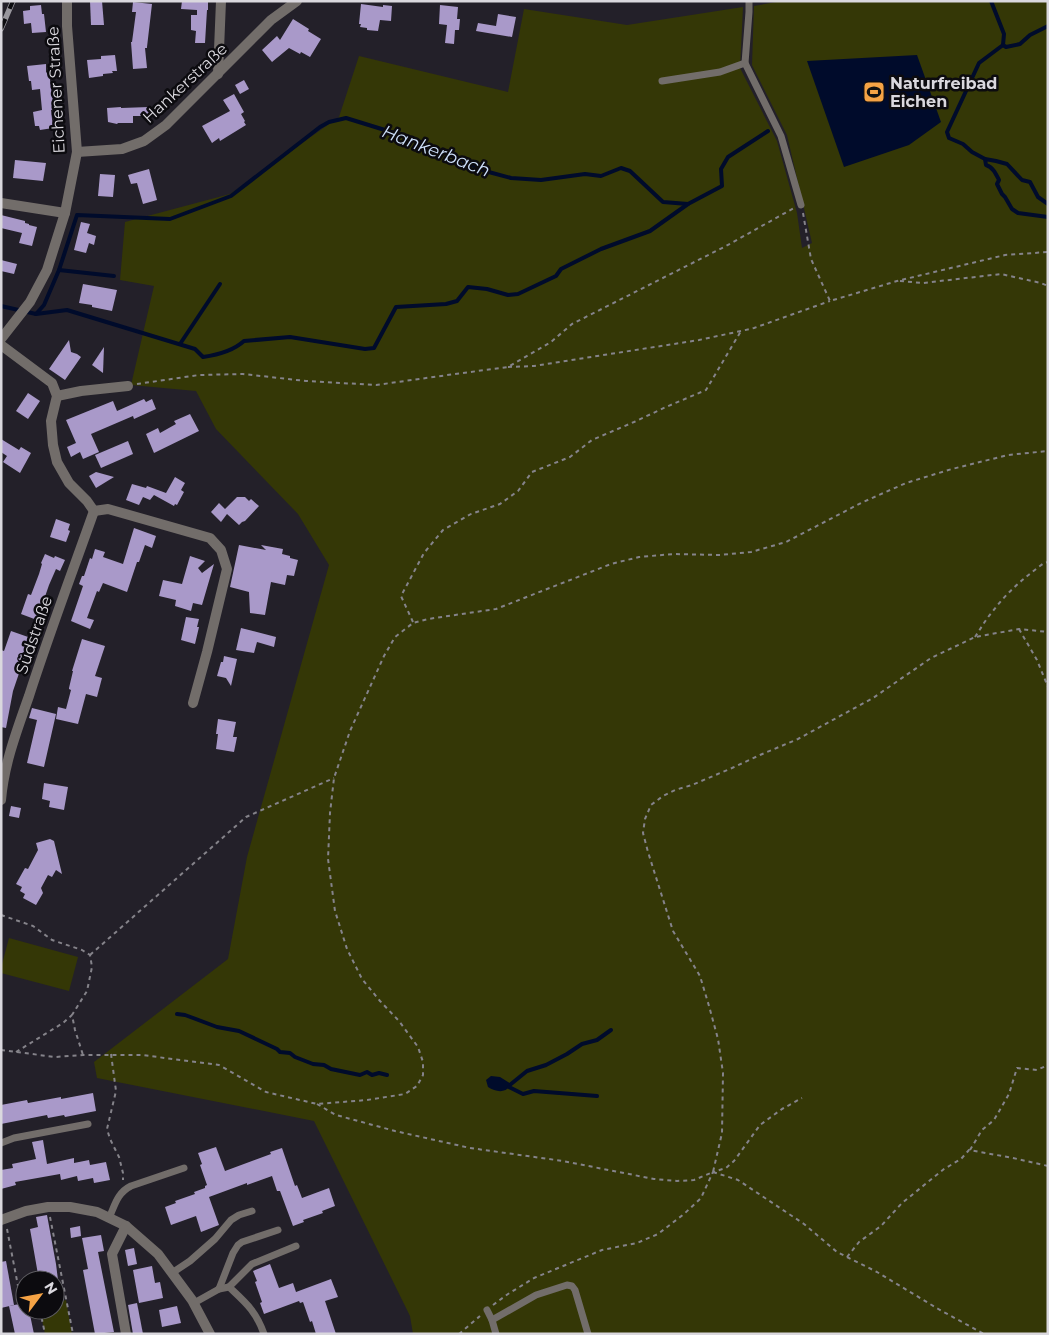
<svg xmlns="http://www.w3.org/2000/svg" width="1049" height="1335" font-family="Montserrat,sans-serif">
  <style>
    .green { fill: #343706 }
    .water { fill: #000b2b }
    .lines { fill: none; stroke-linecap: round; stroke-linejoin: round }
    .stream { stroke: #000b2b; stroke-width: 4 }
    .building { fill: #a999c9 }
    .path { stroke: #85838a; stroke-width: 2; stroke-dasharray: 4 4; stroke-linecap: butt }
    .lane { stroke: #726d6a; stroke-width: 7 }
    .street { stroke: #726d6a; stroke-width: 10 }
    .rail-casing { stroke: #98969d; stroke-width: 5.5 }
    .rail { stroke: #0c0b0f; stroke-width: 4; stroke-dasharray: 11; stroke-linecap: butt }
    .labels { text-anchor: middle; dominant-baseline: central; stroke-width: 5; stroke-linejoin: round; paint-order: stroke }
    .street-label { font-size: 16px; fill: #dad8de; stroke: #0c0b0f }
    .poi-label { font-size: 16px; font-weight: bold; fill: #dad8de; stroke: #0c0b0f; text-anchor: start }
    .water-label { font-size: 18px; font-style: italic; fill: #cddff9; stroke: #0c0b0f }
  </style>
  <rect width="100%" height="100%" fill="#232029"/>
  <g class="green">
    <path d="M 782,1 L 1048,1 L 1048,1334 L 413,1334 L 410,1316 L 314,1121 L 97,1078 L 94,1062 L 228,959 L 247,857 L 329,565 L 298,514 L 216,429 L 196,391 L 131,385 L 154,286 L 120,280 L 125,222 L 230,194 L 339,117 L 359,56 L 508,92 L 524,9 L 627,25 L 743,7 L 740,68 L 777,141 L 797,213 L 802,248 L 812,243 L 787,135 L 752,65 L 754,6 Z"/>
    <path d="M 9,938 L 78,957 L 69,991 L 1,973 L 1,968 Z"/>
    <path d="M 66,1300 L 72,1334 L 45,1334 L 40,1310 L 55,1310 L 55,1303 Z"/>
  </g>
  <g class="water">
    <path d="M 917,55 L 941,122 L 909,145 L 844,167 L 807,61 Z"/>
    <path d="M 491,1076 L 500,1077 L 511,1084 C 506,1094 496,1092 488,1087 L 486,1080 Z"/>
  </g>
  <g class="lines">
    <g class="stream">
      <path d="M 991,1 L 1004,34 L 1003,45 L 979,63 L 947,132 L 949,138 L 963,144 L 972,152 L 985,159 L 996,161 L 1007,164 L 1022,180 L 1030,182 L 1038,197 L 1048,204"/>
      <path d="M 1003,45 L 1006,47 L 1020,44 L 1030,35 L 1048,26"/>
      <path d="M 985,159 L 986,165 C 993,167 996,174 999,180 L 997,184 L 1002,194 L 1005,197 L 1012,209 L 1018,213 L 1048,217"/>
      <path d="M 59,270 L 114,276"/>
      <path d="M 1,306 L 36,314 L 44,305 L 59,270 L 77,215 L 170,219 L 231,196 L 320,127 L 329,122 L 346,118 L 414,139 L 485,171 L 511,178 L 541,180 L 585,174 L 601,176 L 621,168 L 630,171 L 663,202 L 688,204 L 722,186 L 721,169 L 728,157 L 768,131"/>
      <path d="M 36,314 L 67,310 L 195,349 L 203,357 C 217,355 233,351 244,341 L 290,337 L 365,349 L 374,348 L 396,307 L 446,304 L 457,301 L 468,287 L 487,289 L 508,295 L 518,294 L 556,276 L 561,269 L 601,249 L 650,231 L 688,204"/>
      <path d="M 180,344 L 220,284"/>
      <path d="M 177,1014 L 185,1015 L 217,1027 L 239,1031 L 277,1049 L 280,1052 L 290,1053 L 295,1057 L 313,1064 L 324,1065 L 331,1069 L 360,1075 L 367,1072 L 372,1075 L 379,1073 L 387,1075"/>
      <path d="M 511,1084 L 527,1071 L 546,1065 L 567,1054 L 582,1044 L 597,1040 L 611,1030"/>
      <path d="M 509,1087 L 523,1094 L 534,1091 L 597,1096"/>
    </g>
  </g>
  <g class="building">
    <path d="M 90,1 L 102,1 L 104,25 L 91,25 Z"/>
    <path d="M 182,1 L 208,1 L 208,10 L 207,10 L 205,43 L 195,43 L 196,31 L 191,30 L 191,15 L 197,15 L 197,10 L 181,9 Z"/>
    <path d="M 133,2 L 152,4 L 147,47 L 147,48 L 145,48 L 147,68 L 133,69 L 131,42 L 132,42 L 136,12 L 132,12 Z"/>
    <path d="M 361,4 L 383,7 L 383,5 L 392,6 L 391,21 L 380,20 L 378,31 L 367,30 L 367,28 L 360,27 L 361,24 L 359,24 Z"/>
    <path d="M 41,5 L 42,14 L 44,14 L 46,32 L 32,33 L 31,23 L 24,24 L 23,11 L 30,10 L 30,6 Z"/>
    <path d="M 440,5 L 458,7 L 457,19 L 460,19 L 459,30 L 455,30 L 454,44 L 445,43 L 447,25 L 439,24 Z"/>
    <path d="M 498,14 L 516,17 L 512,37 L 476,31 L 478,23 L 496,26 Z"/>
    <path d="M 293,19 L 309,29 L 308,31 L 321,39 L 310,57 L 301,52 L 300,54 L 289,48 L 272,62 L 262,50 L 277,36 L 280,40 Z"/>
    <path d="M 115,55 L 117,71 L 112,71 L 113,73 L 103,74 L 103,76 L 89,78 L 87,60 L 101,59 L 101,56 Z"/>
    <path d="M 46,64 L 46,72 L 51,77 L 50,80 L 54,109 L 51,110 L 53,128 L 40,130 L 39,126 L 35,126 L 33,112 L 42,110 L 40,89 L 32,90 L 31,81 L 29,81 L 27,66 Z"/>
    <path d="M 244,80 L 249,89 L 240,94 L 235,85 Z"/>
    <path d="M 234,94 L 244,112 L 241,114 L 245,121 L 244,122 L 246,125 L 220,141 L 219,138 L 212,143 L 202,126 L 230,111 L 223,100 Z"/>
    <path d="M 121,107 L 121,108 L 149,107 L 149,116 L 133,116 L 133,123 L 118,123 L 117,124 L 108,122 L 107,108 Z"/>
    <path d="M 15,160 L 46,163 L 43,181 L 13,178 Z"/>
    <path d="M 149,169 L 157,200 L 143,204 L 137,183 L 131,184 L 128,175 Z"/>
    <path d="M 100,174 L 115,175 L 113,197 L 98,196 Z"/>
    <path d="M 1,215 L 25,221 L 25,223 L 29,224 L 29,225 L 37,227 L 32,246 L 19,243 L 22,233 L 1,228 Z"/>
    <path d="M 81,222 L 90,224 L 87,233 L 96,236 L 94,245 L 89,243 L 86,253 L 74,250 Z"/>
    <path d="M 1,260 L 17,264 L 14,274 L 1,271 Z"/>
    <path d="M 83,284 L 117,290 L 112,311 L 92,307 L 92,305 L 79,303 Z"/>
    <path d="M 69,340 L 71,352 L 77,354 L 81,357 L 65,380 L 49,369 Z"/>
    <path d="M 104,347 L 103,373 L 92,365 Z"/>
    <path d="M 28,393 L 40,401 L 28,419 L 16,411 Z"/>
    <path d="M 144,399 L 146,402 L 152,399 L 156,409 L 134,419 L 133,416 L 91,434 L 99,452 L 83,459 L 80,452 L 71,457 L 67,447 L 76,443 L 66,420 L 113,401 L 117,411 Z"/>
    <path d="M 190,414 L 199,431 L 154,453 L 146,434 L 158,428 L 160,433 L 176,424 L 174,421 Z"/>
    <path d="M 1,439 L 19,450 L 21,447 L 31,453 L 20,473 L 3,462 L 7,456 L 1,452 Z"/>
    <path d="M 128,441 L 133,454 L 101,468 L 95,455 Z"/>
    <path d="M 96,472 L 114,477 L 96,488 L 89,476 Z"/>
    <path d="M 175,477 L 185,483 L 181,490 L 184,492 L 177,505 L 175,504 L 174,506 L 154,495 L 150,500 L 143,497 L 139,505 L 126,500 L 132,484 L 146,488 L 147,486 L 166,493 Z"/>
    <path d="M 237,497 L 245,497 L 249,501 L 251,499 L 259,506 L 245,521 L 242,522 L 239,525 L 227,514 L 221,522 L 211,512 L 219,503 L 225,509 Z"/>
    <path d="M 56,519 L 70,524 L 68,530 L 70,531 L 66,542 L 50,537 Z"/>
    <path d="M 134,528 L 156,536 L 152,548 L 145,545 L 139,562 L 137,562 L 127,592 L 103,583 L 99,592 L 97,591 L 87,618 L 94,620 L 90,629 L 71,621 L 83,586 L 79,584 L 82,576 L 84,576 L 90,558 L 92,559 L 95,549 L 105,552 L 103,557 L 123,564 Z"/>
    <path d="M 239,545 L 266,550 L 261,545 L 283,549 L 282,554 L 290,556 L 290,558 L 298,560 L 294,576 L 287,575 L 285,585 L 271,582 L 265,615 L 250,613 L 249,592 L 230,587 Z"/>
    <path d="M 45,554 L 54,558 L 55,556 L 65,560 L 60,571 L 56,569 L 49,585 L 37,620 L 21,614 L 28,594 L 31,595 L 39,574 L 42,564 L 41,563 Z"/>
    <path d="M 190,556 L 205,561 L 198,568 L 202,573 L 214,564 L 202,605 L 193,603 L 191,611 L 175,606 L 176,600 L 159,596 L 163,580 L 182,584 Z"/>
    <path d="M 186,617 L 199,619 L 197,627 L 199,627 L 195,644 L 181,640 Z"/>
    <path d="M 241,628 L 276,637 L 274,647 L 257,642 L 254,653 L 236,650 Z"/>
    <path d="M 11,631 L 31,638 L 13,691 L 6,728 L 1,727 L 1,650 L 4,651 Z"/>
    <path d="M 82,639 L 105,646 L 95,676 L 102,678 L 97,697 L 86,694 L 78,724 L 56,719 L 58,707 L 66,709 L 71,690 L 69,689 L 69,688 L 73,671 L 72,671 Z"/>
    <path d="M 224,656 L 237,659 L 231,686 L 226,678 L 217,676 L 221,662 L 223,662 Z"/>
    <path d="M 32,708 L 56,714 L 44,767 L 27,763 L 37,720 L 29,718 Z"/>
    <path d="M 218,719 L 236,722 L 233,737 L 237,737 L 234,752 L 216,749 L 218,734 L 216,734 Z"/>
    <path d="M 44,783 L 68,787 L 64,810 L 49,807 L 50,801 L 42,799 Z"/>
    <path d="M 11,806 L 21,808 L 19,818 L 9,816 Z"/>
    <path d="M 50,839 L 54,841 L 62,874 L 56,870 L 52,877 L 48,875 L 41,888 L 43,893 L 36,905 L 23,898 L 25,894 L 20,891 L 22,887 L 16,884 L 25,868 L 28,869 L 38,850 L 36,843 Z"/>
    <path d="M 93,1093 L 96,1111 L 65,1117 L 64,1115 L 48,1118 L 47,1115 L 1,1124 L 1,1105 L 27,1100 L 28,1103 L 61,1097 L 61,1099 Z"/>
    <path d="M 43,1140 L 47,1164 L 74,1158 L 74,1163 L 89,1160 L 90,1165 L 106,1162 L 110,1180 L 94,1183 L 93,1178 L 78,1181 L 77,1176 L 61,1180 L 60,1174 L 15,1182 L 16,1185 L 1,1189 L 1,1170 L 13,1168 L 12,1164 L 36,1159 L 32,1142 Z"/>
    <path d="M 216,1147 L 225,1171 L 271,1154 L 270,1152 L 282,1148 L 295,1186 L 297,1185 L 302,1198 L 329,1188 L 335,1206 L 322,1211 L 323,1213 L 303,1220 L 304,1222 L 293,1226 L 280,1191 L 277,1191 L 272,1176 L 247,1185 L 247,1183 L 209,1197 L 219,1225 L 201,1232 L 196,1216 L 171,1225 L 165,1207 L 176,1203 L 175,1201 L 195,1194 L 194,1192 L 205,1188 L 205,1186 L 207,1185 L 200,1165 L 202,1164 L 198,1153 Z"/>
    <path d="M 47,1215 L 56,1264 L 58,1280 L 39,1280 L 30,1229 L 38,1227 L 36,1217 Z"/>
    <path d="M 80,1226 L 81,1236 L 71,1238 L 70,1228 Z"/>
    <path d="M 101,1235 L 104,1251 L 98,1252 L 114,1332 L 95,1334 L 83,1270 L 88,1269 L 82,1238 Z"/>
    <path d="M 134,1248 L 137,1264 L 128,1266 L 125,1250 Z"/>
    <path d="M 6,1261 L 14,1305 L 1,1308 L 1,1262 Z"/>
    <path d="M 270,1264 L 279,1288 L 293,1283 L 296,1292 L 331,1279 L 338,1297 L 325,1301 L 336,1334 L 316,1334 L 312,1321 L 310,1322 L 303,1302 L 300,1303 L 299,1301 L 264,1314 L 260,1303 L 262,1302 L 255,1282 L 257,1281 L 253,1271 Z"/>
    <path d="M 152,1266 L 155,1283 L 160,1282 L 163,1298 L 139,1303 L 133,1270 Z"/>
    <path d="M 25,1303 L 25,1310 L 29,1310 L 34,1334 L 15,1334 L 9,1306 Z"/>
    <path d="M 137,1303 L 143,1334 L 133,1334 L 128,1305 Z"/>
    <path d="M 177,1306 L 181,1323 L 162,1327 L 159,1310 Z"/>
  </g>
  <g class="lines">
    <g class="path">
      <path d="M 803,213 L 811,259 L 830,301 L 897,281 L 1005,255 L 1048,252"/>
      <path d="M 900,281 L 923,283 L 1001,274 L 1041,283 L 1048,286"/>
      <path d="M 508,367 L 534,366 L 699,340 L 741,331 L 754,328 L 830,301"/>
      <path d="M 137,384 L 199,375 L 243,374 L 306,381 L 376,385 L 455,374 L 508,367 L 551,342 L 572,324 L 726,246 L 794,208"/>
      <path d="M 413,622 L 401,596 L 424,553 L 443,530 L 471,514 L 500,504 L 518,491 L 532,472 L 570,457 L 592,440 L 634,422 L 666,407 L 706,390 L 741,331"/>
      <path d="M 1019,629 L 1037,660 L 1048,687"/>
      <path d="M 975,637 C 981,628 986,619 993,611 C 1007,592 1025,577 1044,563 L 1048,562"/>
      <path d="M 1,915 L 33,926 L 52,940 L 82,950 L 90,955 L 92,967 L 87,991 L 72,1015 L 75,1030 L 83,1055"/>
      <path d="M 90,955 L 246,817 L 334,778"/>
      <path d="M 1,1050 L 55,1057 L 83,1055 L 142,1055 L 219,1065 L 266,1092 L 317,1104 L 367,1100 L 405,1094 L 417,1086 L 423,1075 L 423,1062 L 418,1047 L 399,1021 L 380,1001 L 362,979 L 347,949 L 335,911 L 328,859 L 330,813 L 334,778 L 350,731 L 384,656 L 395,637 L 413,623 L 428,619 L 496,609 L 611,564 L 639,557 L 674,554 L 720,555 L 751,552 L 786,542 L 861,503 L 906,483 L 952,469 L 1008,455 L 1048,451"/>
      <path d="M 16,1052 L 63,1023 L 72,1015"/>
      <path d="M 111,1054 L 116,1091 L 107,1129 L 110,1139 L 119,1157 L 123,1173 L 123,1180"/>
      <path d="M 317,1104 L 336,1115 L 395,1131 L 470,1148 L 563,1161 L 654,1179 L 677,1181 L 694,1180 L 713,1172 L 722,1133 L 723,1073 L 718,1039 L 709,1006 L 700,976 L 673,931 L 648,852 L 643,833 L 645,819 L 651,805 L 663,796 L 675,790 L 692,785 L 732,768 L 760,755 L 798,739 L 873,698 L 931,658 L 975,637 L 1019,629 L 1048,632"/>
      <path d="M 970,1150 L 982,1130 L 994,1120 L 1009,1094 L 1017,1068 L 1037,1070 L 1048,1065"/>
      <path d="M 713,1172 L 738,1180 L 804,1224 L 837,1252 L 877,1272 L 940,1310 L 984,1334"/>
      <path d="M 50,1217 L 73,1334"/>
      <path d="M 7,1229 L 19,1291 L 25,1295"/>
      <path d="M 847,1257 L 859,1242 L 881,1226 L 902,1203 L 944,1169 L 961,1159 L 969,1150 L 1013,1158 L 1048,1166"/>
      <path d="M 493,1305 L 508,1294 L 534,1278 L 602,1250 L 637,1243 L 658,1234 L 684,1214 L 701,1198 L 713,1172 L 726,1168 L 734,1161 L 760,1125 L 782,1109 L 802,1098"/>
      <path d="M 40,1310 L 45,1334"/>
      <path d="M 459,1334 L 480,1316"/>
    </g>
    <g class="lane">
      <path d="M 749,1 L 749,12 L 745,63 L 781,136 L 801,205"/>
      <path d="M 662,81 L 720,72 L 745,63"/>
      <path d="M 1,1143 L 14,1138 L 88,1124"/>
      <path d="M 109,1218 C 115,1205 117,1193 131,1186 L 184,1168"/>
      <path d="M 172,1273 L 190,1261 L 215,1239 L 231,1220 L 239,1215 L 252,1211"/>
      <path d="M 229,1287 C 246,1303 256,1311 264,1334"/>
      <path d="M 219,1289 L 229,1287 L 252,1264 L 296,1246"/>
      <path d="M 194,1303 L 219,1289 L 233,1253 L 238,1245 L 242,1242 L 278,1230"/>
      <path d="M 487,1310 L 492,1320"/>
      <path d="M 496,1334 L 492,1320 L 536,1295 L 567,1285 L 572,1286 L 575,1290 L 588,1334"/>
    </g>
    <g class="street">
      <path d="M 218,74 L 221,1"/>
      <path d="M 77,152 L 122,149 L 144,141 L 166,125 L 271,20 L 297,1"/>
      <path d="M 1,203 L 65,213"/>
      <path d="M 1,339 L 30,302 L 47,270 L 65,213 L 77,152 L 67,26 L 67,1"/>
      <path d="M 1,345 L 52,383 L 57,396 L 51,421 L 53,445 L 57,462 L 69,483 L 87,501 L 94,511 L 108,509 L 210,538 L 221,550 L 227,569 L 207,652 L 193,703"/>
      <path d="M 57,396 L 81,391 L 128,386"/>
      <path d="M 1,800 C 4,764 17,730 29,696 C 49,634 72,573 94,511"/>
      <path d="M 1,1220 L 26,1211 L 48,1207 L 70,1207 L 97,1212 L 126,1226 L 158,1254 L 192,1300 L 210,1334"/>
      <path d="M 126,1226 L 112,1254 L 126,1334"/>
    </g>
    <g class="rail-casing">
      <path id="rail" d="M 1,29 L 13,1"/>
    </g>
    <use href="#rail" class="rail"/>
  </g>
  <defs>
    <g id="stadium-square" transform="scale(1.125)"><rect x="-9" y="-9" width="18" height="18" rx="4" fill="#f5a345" stroke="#0c0b0f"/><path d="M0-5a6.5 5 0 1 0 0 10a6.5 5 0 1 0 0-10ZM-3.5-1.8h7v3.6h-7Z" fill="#111"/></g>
  </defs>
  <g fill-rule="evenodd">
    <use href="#stadium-square" x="874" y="92"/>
  </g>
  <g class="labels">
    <g class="street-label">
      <text transform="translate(185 83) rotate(-43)">Hankerstraße</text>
      <text transform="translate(56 90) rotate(-93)">Eichener Straße</text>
      <text transform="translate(34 635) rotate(-71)">Südstraße</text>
    </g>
    <g class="poi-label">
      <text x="890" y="83">Naturfreibad<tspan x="890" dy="18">Eichen</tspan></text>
    </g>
    <g class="water-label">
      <text transform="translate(436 151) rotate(21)">Hankerbach</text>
    </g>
  </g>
  <rect width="1049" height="1335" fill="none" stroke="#dad8de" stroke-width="5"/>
  <g transform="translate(40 1295) rotate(58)"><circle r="24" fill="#0c0b0f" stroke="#5e5d62"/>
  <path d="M0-4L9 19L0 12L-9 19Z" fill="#f5a345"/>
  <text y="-8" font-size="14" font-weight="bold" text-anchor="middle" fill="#dad8de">N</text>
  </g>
</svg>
